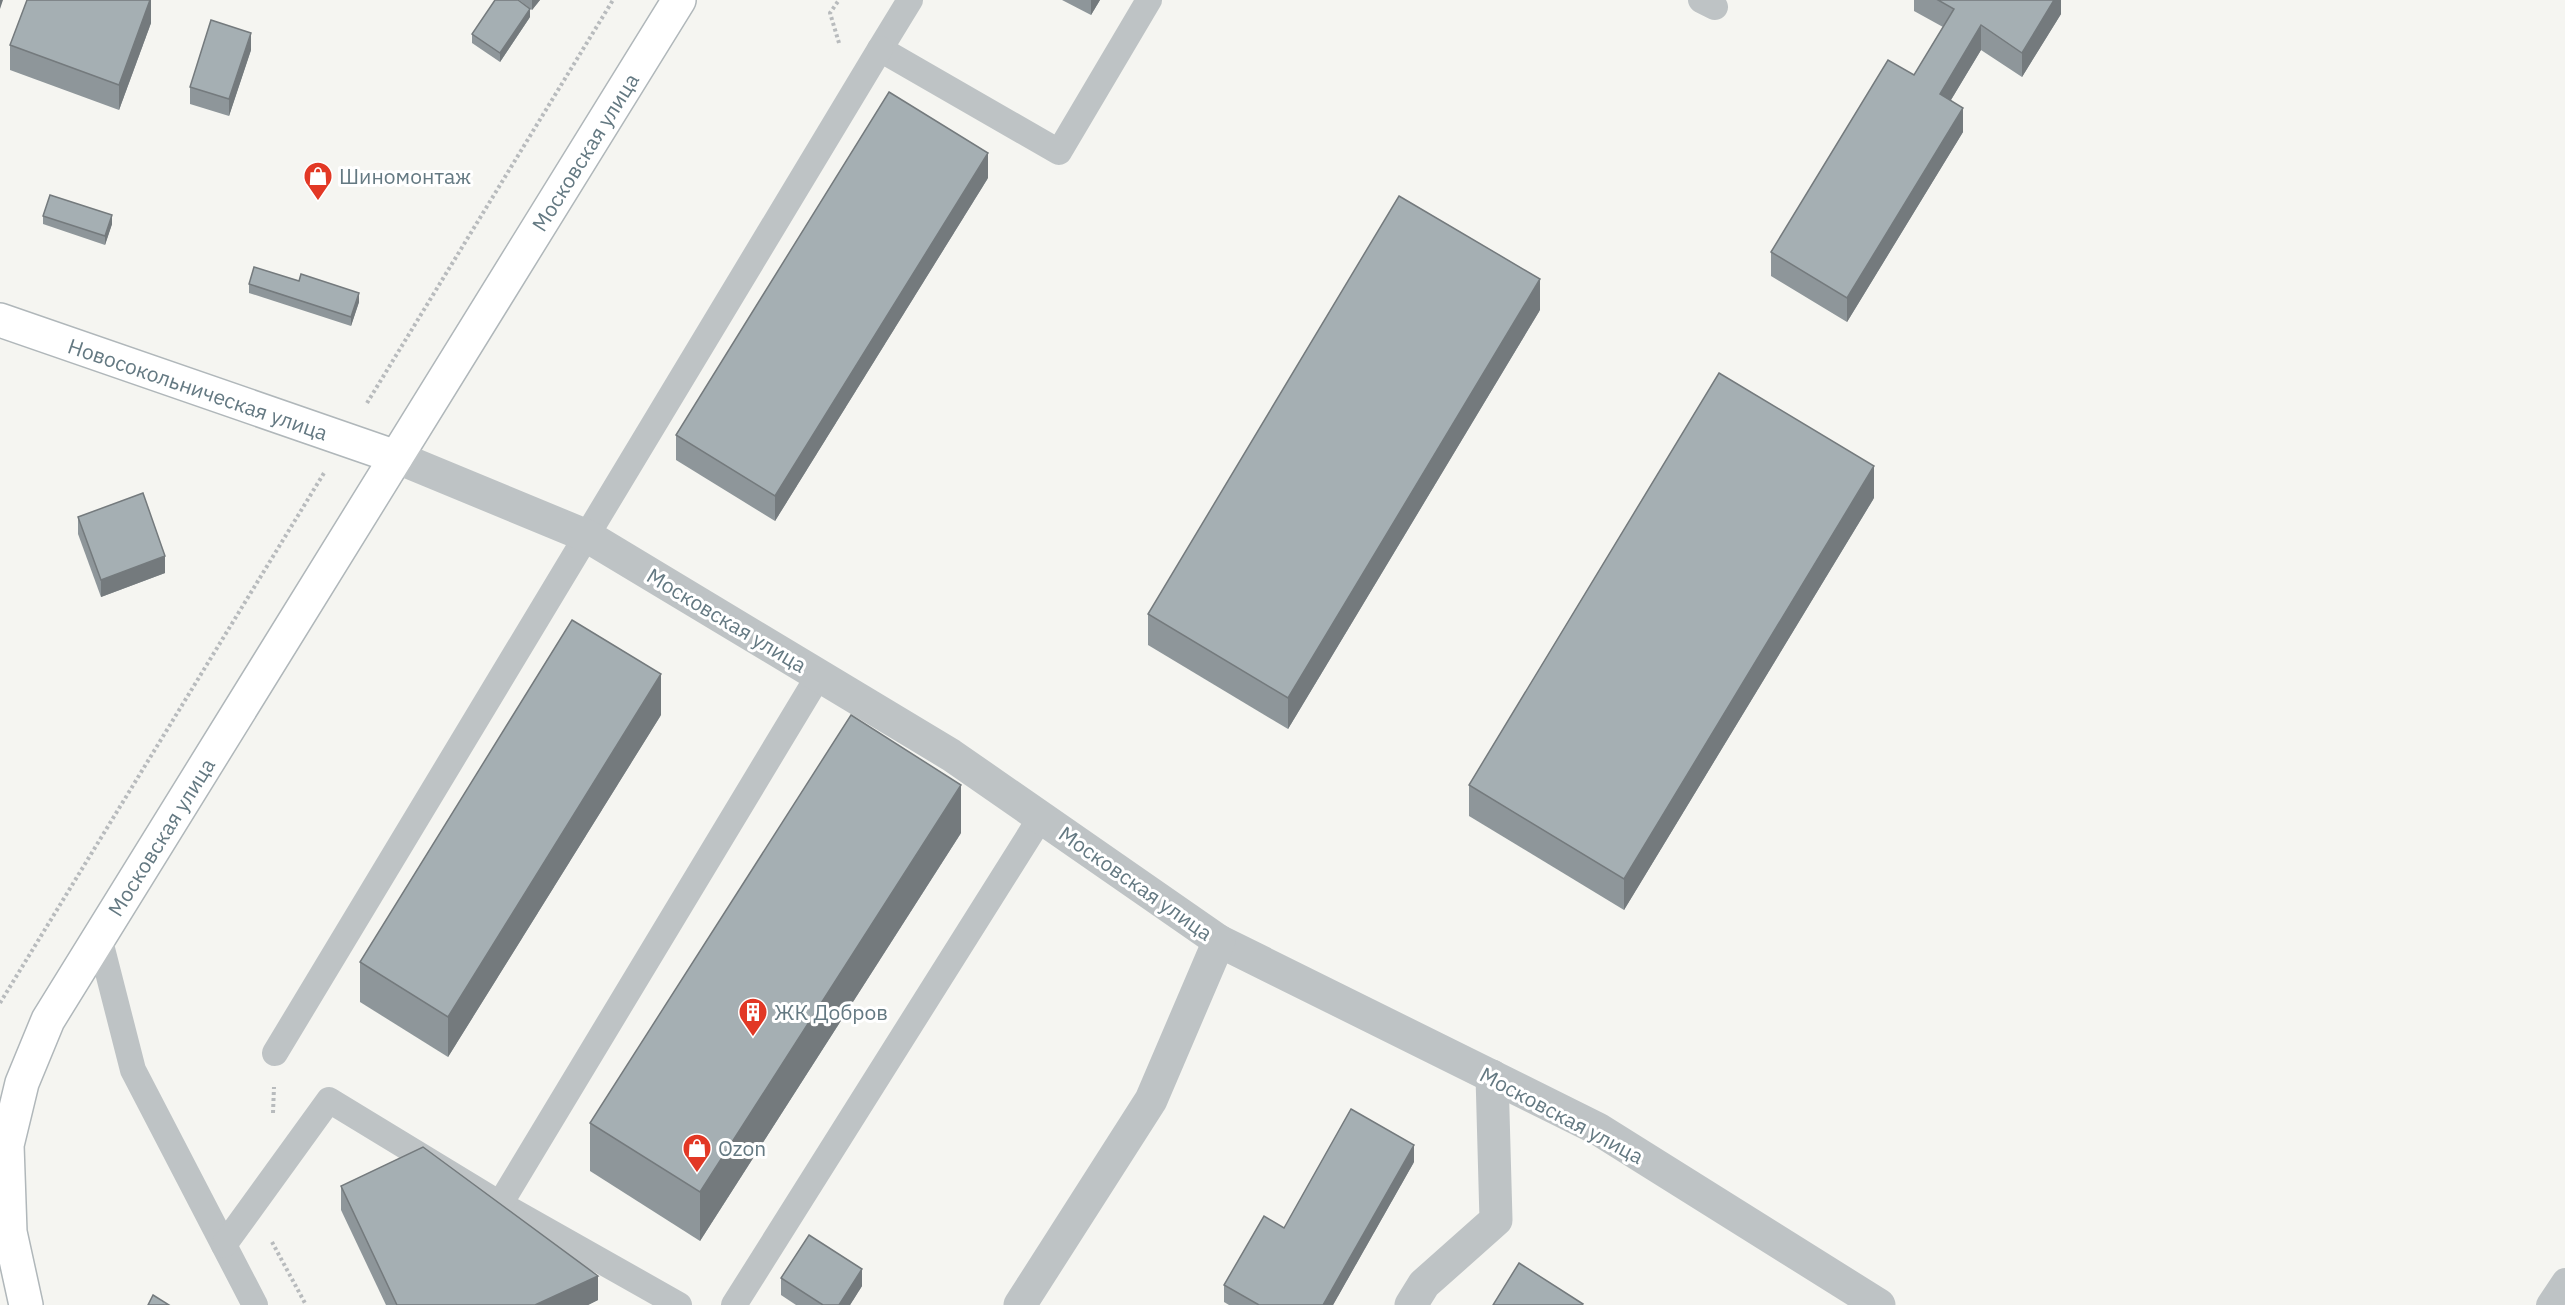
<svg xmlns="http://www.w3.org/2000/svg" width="2565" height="1305" font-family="'IBM Plex Sans',sans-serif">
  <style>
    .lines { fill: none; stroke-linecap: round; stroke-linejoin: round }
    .secondary-casing { stroke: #b0b7ba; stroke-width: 36 }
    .path { stroke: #b8bbbd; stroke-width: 4; stroke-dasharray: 3 3; stroke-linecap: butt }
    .service { stroke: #bec3c5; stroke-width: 26 }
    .minor { stroke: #bec3c5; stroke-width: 33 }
    .secondary { stroke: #fff; stroke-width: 33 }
    .wall { fill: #8e969a }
    .shaded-wall { fill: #747a7d }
    .building { fill: #a5afb3; stroke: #747a7d; stroke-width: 1.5 }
    .labels { text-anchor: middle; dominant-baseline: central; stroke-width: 6; stroke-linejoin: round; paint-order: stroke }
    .street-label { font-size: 21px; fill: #647982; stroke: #fff }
    .poi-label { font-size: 21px; fill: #647982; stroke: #fff; text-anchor: start }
  </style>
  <rect width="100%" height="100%" fill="#f5f5f1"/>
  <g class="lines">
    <g class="secondary-casing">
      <g id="secondary">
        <path d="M 0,320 L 396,457"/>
        <path d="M 26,1305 L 10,1232 L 7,1145 L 22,1083 L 48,1020 L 679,0"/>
      </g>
    </g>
    <g class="path">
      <path d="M 839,43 L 830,13 L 839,0"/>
      <path d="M 367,403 L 613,0"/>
      <path d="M 0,1003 L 324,473"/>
      <path d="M 273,1113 L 274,1087"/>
      <path d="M 272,1242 L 306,1305"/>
    </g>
    <g class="service">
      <path d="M 910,0 L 880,49 L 1059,152 L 1149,0"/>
      <path d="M 1701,0 L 1715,7"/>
      <path d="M 99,937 L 133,1070 L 255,1305"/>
      <path d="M 275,1053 L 880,49"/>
      <path d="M 500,1204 L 679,1305"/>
      <path d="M 224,1245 L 329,1100 L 500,1204 L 819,675"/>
      <path d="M 734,1305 L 1041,817"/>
      <path d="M 2549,1305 L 2565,1281"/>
    </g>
    <g class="minor">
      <path d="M 396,457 L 587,536 L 951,755 L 1219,941 L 1598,1129 L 1879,1305"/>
      <path d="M 1020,1305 L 1151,1100 L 1219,941"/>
      <path d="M 1411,1305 L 1424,1284 L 1496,1220 L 1492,1076"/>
    </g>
    <use href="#secondary" class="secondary"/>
  </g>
  <g class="wall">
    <path d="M 151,0 L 151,23 L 119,110 L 10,70 L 10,45 Z"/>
    <path d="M 519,0 L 540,0 L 532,10 Z"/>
    <path d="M 1062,0 L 1100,0 L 1091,15 Z"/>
    <path d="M 1914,0 L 2061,0 L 2061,14 L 2022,77 L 1981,50 L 1951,100 L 1963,132 L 1847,322 L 1771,276 L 1771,252 L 1914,75 L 1943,27 L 1914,11 Z"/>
    <path d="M 530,17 L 500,62 L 472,43 L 472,34 Z"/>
    <path d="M 251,50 L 229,116 L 190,104 L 190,87 Z"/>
    <path d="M 988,178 L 775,521 L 676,460 L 676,435 Z"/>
    <path d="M 43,216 L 112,224 L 105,245 L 43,224 Z"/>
    <path d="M 249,284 L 359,302 L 351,326 L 249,293 Z"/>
    <path d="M 1540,310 L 1288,729 L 1148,645 L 1148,614 Z"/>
    <path d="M 1874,498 L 1624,910 L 1469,816 L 1469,785 Z"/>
    <path d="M 78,517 L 165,573 L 101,597 L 78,534 Z"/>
    <path d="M 661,715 L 448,1057 L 360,1002 L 360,962 Z"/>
    <path d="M 961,833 L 700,1241 L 590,1171 L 590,1123 Z"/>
    <path d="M 1414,1162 L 1333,1305 L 1229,1305 L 1224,1302 L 1224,1285 Z"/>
    <path d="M 341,1186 L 598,1300 L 588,1305 L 386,1305 L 341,1210 Z"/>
    <path d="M 781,1278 L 862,1286 L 850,1305 L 796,1305 L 781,1295 Z"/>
  </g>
  <g class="shaded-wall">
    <path d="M 0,0 L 3,0 L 0,9 Z"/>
    <path d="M 150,0 L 151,0 L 151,23 L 119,110 L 119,85 Z"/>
    <path d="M 532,0 L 540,0 L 532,10 Z"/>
    <path d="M 1091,0 L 1100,0 L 1091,15 Z"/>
    <path d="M 2054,0 L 2061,0 L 2061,14 L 2022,77 L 2022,53 Z"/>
    <path d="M 530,9 L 530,17 L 500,62 L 500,53 Z"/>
    <path d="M 1981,25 L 1981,50 L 1940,118 L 1940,94 Z"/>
    <path d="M 251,33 L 251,50 L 229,116 L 229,99 Z"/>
    <path d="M 1963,108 L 1963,132 L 1847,322 L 1847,298 Z"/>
    <path d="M 988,153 L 988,178 L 775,521 L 775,496 Z"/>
    <path d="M 112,215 L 112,224 L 105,245 L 105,236 Z"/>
    <path d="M 1540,279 L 1540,310 L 1288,729 L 1288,698 Z"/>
    <path d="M 359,293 L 359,302 L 351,326 L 351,317 Z"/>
    <path d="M 1874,466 L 1874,498 L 1624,910 L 1624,879 Z"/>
    <path d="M 165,556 L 165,573 L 101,597 L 101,580 Z"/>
    <path d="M 661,674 L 661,715 L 448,1057 L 448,1017 Z"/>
    <path d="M 961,785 L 961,833 L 700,1241 L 700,1192 Z"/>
    <path d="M 1414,1145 L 1414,1162 L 1333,1305 L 1323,1305 Z"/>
    <path d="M 862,1269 L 862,1286 L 850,1305 L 839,1305 Z"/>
    <path d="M 598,1276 L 598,1300 L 588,1305 L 535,1305 Z"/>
  </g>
  <g class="building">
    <path d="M 27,0 L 150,0 L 119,85 L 10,45 Z"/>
    <path d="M 495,0 L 518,0 L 530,9 L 500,53 L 472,34 Z"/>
    <path d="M 1938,0 L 2054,0 L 2022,53 L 1981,25 L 1940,94 L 1963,108 L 1847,298 L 1771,252 L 1888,60 L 1914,75 L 1954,9 Z"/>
    <path d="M 211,20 L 251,33 L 229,99 L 190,87 Z"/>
    <path d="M 889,92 L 988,153 L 775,496 L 676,435 Z"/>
    <path d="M 50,195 L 112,215 L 105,236 L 43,216 Z"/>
    <path d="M 1399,196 L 1540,279 L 1288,698 L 1148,614 Z"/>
    <path d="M 254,267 L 299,281 L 301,274 L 359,293 L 351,317 L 249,284 Z"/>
    <path d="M 1719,373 L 1874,466 L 1624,879 L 1469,785 Z"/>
    <path d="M 143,493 L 165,556 L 101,580 L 78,517 Z"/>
    <path d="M 572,620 L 661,674 L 448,1017 L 360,962 Z"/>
    <path d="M 851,715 L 961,785 L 700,1192 L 590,1123 Z"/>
    <path d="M 1351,1109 L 1414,1145 L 1323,1305 L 1259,1305 L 1224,1285 L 1264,1216 L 1284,1228 Z"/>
    <path d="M 423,1147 L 598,1276 L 535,1305 L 397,1305 L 341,1186 Z"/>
    <path d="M 809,1235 L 862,1269 L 839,1305 L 823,1305 L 781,1278 Z"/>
    <path d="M 1519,1263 L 1583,1304 L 1582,1305 L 1493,1305 Z"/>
    <path d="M 153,1295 L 169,1305 L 148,1305 Z"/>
  </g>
  <defs>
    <g id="shop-pin" transform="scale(1.5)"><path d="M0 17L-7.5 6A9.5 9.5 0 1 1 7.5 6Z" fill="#e23825" stroke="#fff"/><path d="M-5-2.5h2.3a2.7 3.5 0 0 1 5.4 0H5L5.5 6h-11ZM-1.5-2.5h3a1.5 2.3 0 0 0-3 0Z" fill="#fff"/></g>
    <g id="building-pin" transform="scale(1.5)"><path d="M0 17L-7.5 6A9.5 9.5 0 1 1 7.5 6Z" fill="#e23825" stroke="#fff"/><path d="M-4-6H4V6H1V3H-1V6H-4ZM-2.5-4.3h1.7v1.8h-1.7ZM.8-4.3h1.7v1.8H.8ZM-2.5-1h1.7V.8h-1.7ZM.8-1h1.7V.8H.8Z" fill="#fff"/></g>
  </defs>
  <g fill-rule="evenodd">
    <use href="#shop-pin" x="318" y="176"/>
    <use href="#building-pin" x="753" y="1012"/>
    <use href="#shop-pin" x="697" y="1148"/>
  </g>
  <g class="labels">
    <g class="street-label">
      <text transform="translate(585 152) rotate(-58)">Московская улица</text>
      <text transform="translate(198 389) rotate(19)">Новосокольническая улица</text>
      <text transform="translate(727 620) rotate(31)">Московская улица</text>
      <text transform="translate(161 837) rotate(-58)">Московская улица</text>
      <text transform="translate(1136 883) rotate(35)">Московская улица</text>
      <text transform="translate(1562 1115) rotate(28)">Московская улица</text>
    </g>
    <g class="poi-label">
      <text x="339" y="176">Шиномонтаж</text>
      <text x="774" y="1012">ЖК Добров</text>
      <text x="718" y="1148">Ozon</text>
    </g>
  </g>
</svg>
